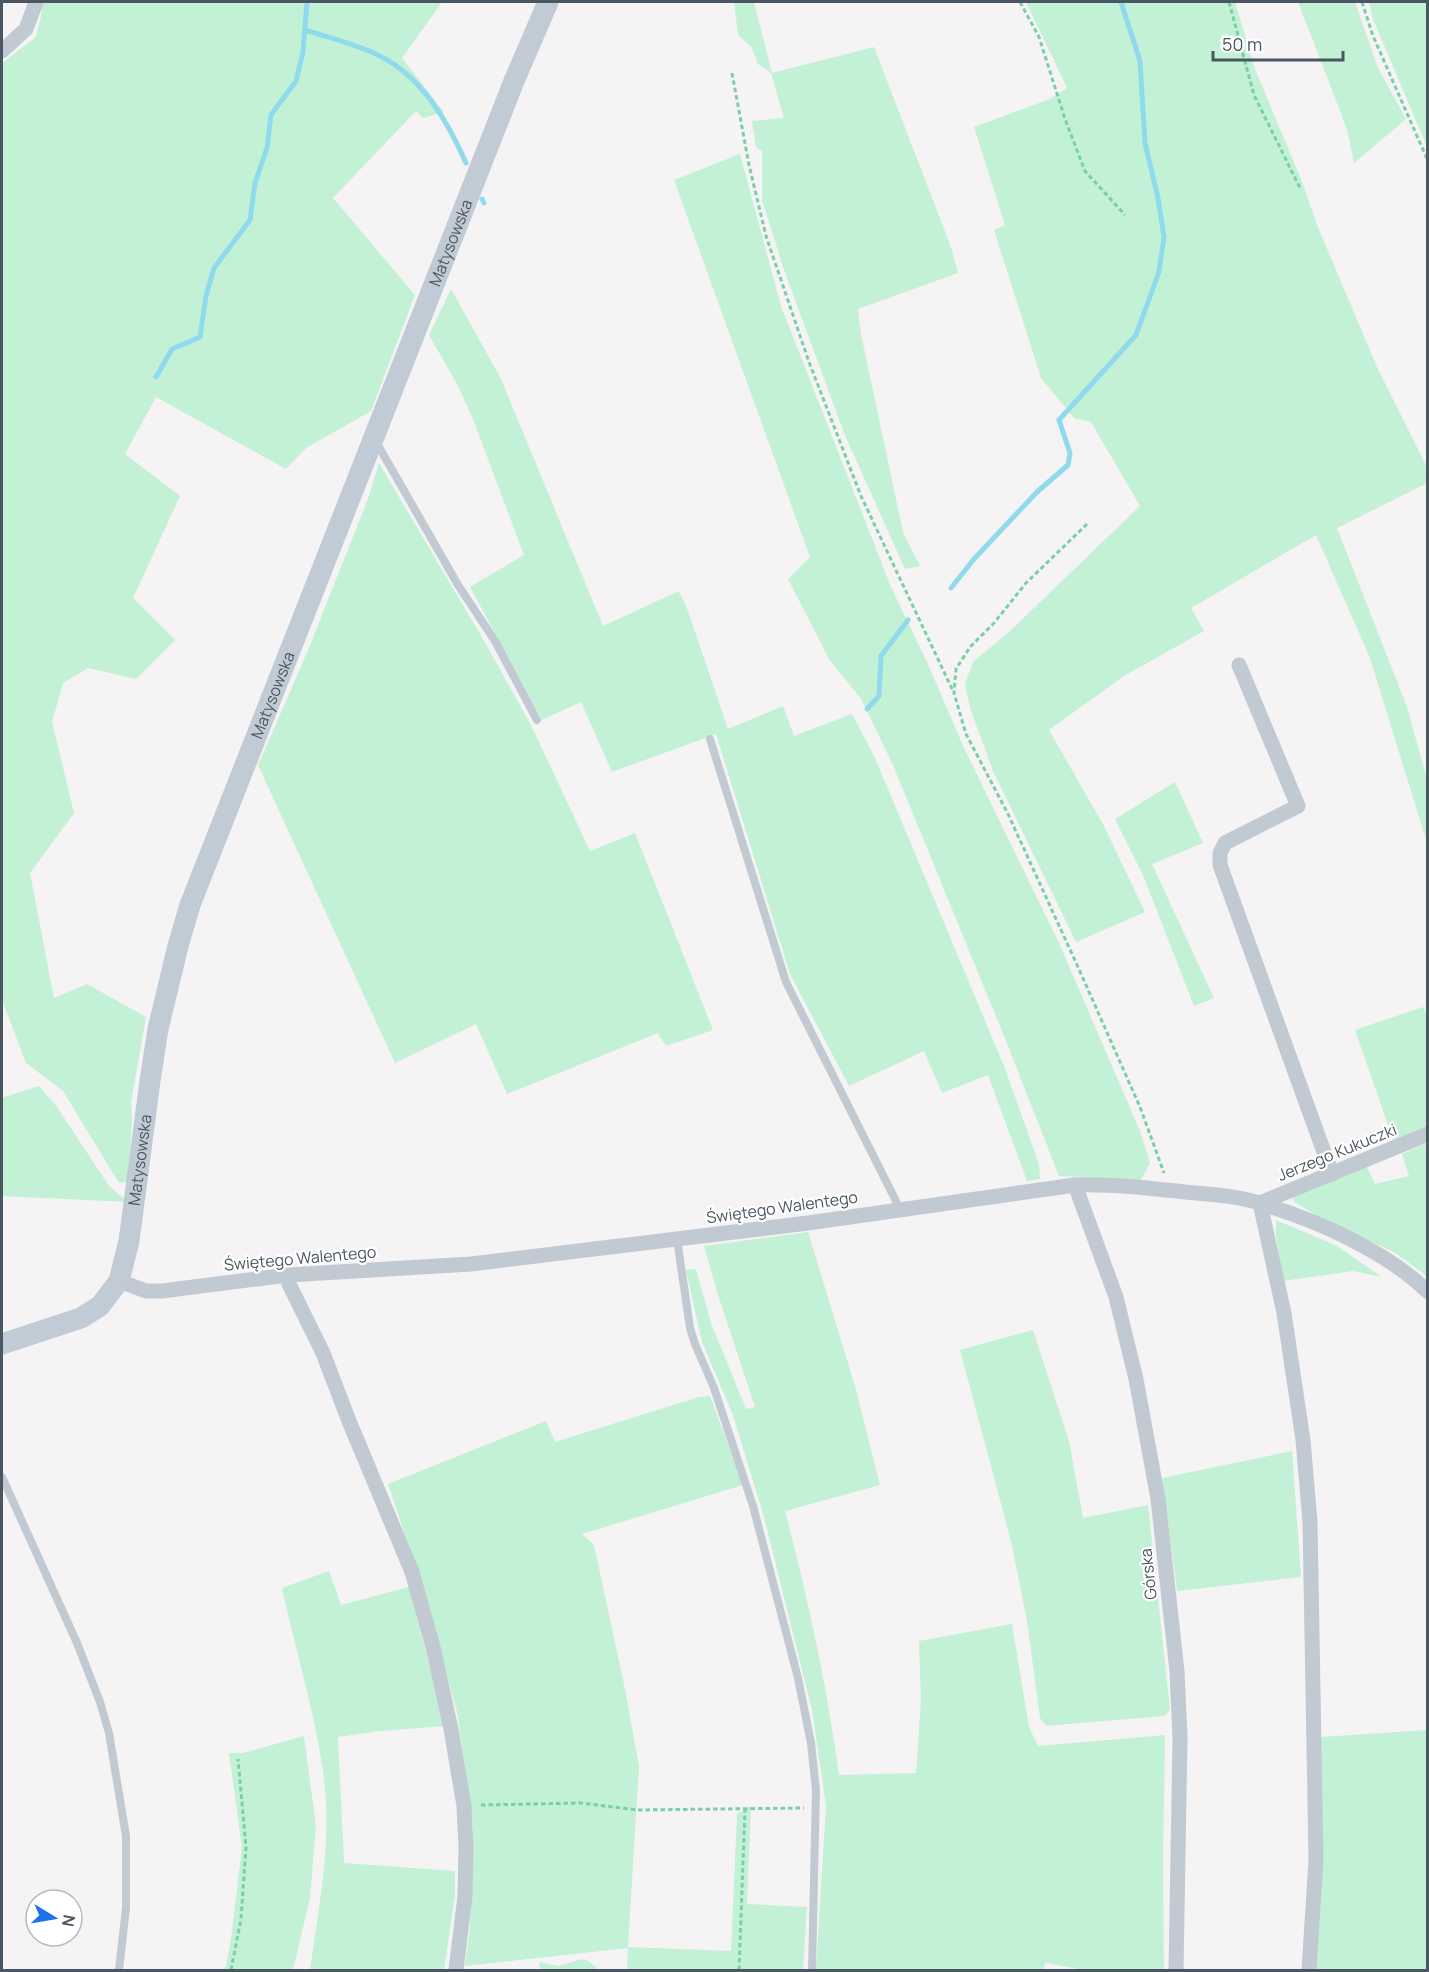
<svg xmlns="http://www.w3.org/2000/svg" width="1429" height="1972" font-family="Manrope,sans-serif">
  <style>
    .green { fill: #c3f1d5 }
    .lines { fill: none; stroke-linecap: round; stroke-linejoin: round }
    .stream { stroke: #90daee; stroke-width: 5 }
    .path { stroke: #7ad0a6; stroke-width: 3; stroke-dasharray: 4.5 3; stroke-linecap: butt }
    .lane { stroke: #c1cad2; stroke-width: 8 }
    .street { stroke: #c1cad2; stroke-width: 15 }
    .secondary { stroke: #c1cbd6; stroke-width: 21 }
    .labels { text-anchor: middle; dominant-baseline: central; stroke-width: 4.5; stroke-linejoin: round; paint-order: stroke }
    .street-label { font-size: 16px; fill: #4a5661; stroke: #fff }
  </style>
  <rect width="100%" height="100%" fill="#f5f3f3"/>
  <g class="green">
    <path d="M 42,2 L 442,2 L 402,58 L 444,112 L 423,118 L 416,111 L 333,198 L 415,295 L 371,411 L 306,448 L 286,469 L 156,397 L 125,454 L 180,496 L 133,598 L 175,640 L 136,679 L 88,668 L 63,683 L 52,722 L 74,813 L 30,873 L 54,998 L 87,984 L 146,1017 L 131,1103 L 132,1119 L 129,1182 L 119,1183 L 63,1091 L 26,1063 L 2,1000 L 2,63 L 36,37 L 41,16 Z"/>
    <path d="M 734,2 L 754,2 L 772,73 L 874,47 L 951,247 L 958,273 L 858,309 L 861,334 L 903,532 L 920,566 L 905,569 L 844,433 L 783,267 L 762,200 L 762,151 L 756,147 L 752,121 L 784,118 L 771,73 L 758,64 L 751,46 L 738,35 Z"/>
    <path d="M 1026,2 L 1235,2 L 1255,69 L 1303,184 L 1317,225 L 1377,367 L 1427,467 L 1427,483 L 1337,528 L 1407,707 L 1427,779 L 1427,843 L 1370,658 L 1316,535 L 1191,608 L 1204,631 L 1124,676 L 1049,730 L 1104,826 L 1145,912 L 1076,942 L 993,771 L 970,708 L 965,684 L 973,662 L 1008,633 L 1140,506 L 1091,422 L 1074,418 L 1041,378 L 994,230 L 1005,225 L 974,127 L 1050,99 L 1067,88 Z"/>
    <path d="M 1298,2 L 1355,2 L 1378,68 L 1406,119 L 1354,163 L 1347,129 Z"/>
    <path d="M 1369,2 L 1427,2 L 1427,147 L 1373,19 Z"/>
    <path d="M 740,154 L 781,306 L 891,587 L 927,662 L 964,748 L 1059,943 L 1140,1131 L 1150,1163 L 1141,1180 L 1059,1176 L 1004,1036 L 893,765 L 861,699 L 829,659 L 788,579 L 810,557 L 674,180 Z"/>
    <path d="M 451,289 L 501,379 L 603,626 L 679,591 L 688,611 L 728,729 L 783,706 L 794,736 L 852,714 L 875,758 L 1004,1066 L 1039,1164 L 1040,1179 L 1027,1181 L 988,1075 L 942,1093 L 924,1051 L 849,1086 L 790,974 L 716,734 L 612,772 L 581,702 L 542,720 L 470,587 L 524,555 L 473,419 L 457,384 L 429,335 Z"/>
    <path d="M 379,463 L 483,639 L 531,725 L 590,851 L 635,833 L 713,1030 L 666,1046 L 658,1033 L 507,1094 L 476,1024 L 395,1063 L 258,765 L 307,653 L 368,499 Z"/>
    <path d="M 1175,782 L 1203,843 L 1152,864 L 1214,998 L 1194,1006 L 1143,875 L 1115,819 Z"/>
    <path d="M 1423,1007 L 1428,1018 L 1427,1127 L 1394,1142 L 1355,1030 Z"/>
    <path d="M 39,1086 L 57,1107 L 109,1186 L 128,1202 L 2,1196 L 2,1098 Z"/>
    <path d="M 1427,1143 L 1427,1276 L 1394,1252 L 1323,1219 L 1294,1202 L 1293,1196 L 1367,1167 L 1375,1184 L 1409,1176 L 1402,1154 Z"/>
    <path d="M 1276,1220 L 1335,1245 L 1382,1277 L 1353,1271 L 1283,1281 L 1276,1235 Z"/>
    <path d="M 808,1232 L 855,1386 L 880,1485 L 785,1511 C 808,1598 827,1686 839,1775 L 916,1773 L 921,1701 L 919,1641 L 1012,1624 L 1029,1727 L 1038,1746 L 1165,1735 L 1163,1862 L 1164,1970 L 1085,1970 L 1045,1963 L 1044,1970 L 816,1970 L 826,1806 L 812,1710 L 764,1517 L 733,1415 L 702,1342 L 686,1270 L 696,1269 L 711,1323 L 746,1409 L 755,1407 L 718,1295 L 704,1246 Z"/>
    <path d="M 1033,1330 L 1069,1441 L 1083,1518 L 1148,1505 L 1170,1710 L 1164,1716 L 1046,1726 L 1040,1718 L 1027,1621 L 1011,1541 L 960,1350 Z"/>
    <path d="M 710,1396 L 743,1485 L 582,1534 L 594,1545 L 624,1684 L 639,1766 L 628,1947 L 731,1951 L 737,1814 L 751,1806 L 747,1904 L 807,1907 L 803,1970 L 627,1970 L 628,1948 L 465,1966 L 470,1927 L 473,1826 L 457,1712 L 421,1583 L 388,1484 L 546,1421 L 555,1442 L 699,1397 Z"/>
    <path d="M 1292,1451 L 1301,1577 L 1177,1591 L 1162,1478 Z"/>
    <path d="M 329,1571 L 341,1605 L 409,1587 L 445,1726 L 380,1731 L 338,1737 L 344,1863 L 455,1871 L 455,1894 L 444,1970 L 310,1970 C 319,1904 333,1838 323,1771 C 314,1709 295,1649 282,1588 Z"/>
    <path d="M 1427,1730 L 1427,1970 L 1314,1970 L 1321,1737 Z"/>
    <path d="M 304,1736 L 316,1826 L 310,1898 L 293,1970 L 225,1970 L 231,1939 L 242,1847 L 229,1753 L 243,1753 Z"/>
    <path d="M 581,1959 L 588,1961 L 600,1970 L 544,1970 L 540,1968 L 539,1962 L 559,1966 Z"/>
  </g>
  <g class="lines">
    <g class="stream">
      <path d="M 305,30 C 330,38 356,44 380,56 C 422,77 448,122 466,163"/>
      <path d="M 482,199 L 484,203"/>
      <path d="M 156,377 L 172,349 L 200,337 L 206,296 L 214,268 L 250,220 L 255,183 L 267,148 L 271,115 L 296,81 L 303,52 L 307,2"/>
      <path d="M 951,588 L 974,559 L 1037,492 L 1068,465 L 1070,453 L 1059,420 L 1136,335 L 1159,272 L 1164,237 L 1158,198 L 1145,143 L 1140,61 L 1121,2"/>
      <path d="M 867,709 L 879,696 L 881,656 L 908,620"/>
    </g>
    <g class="path">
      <path d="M 1020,2 L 1039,37 L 1065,119 L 1085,171 L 1125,215"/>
      <path d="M 1229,2 L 1254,95 L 1300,188"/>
      <path d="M 1362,2 L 1373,36 L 1428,161"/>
      <path d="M 732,73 L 749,165 L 766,236 L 809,362 L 861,496 L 953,691"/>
      <path d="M 1087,524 L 1026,583 L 994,623 L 970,647 L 956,669 L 954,693 L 966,734 L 1008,814 L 1078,967 L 1140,1107 L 1164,1173"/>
      <path d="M 481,1805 L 581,1803 L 638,1810 L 804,1808"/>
      <path d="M 231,1970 L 241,1919 L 246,1847 L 238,1759"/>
      <path d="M 739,1970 L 745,1809"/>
    </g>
    <g class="lane">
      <path d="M 374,442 L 379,447 L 458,585 L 495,641 L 537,720"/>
      <path d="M 710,739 L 786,982 L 900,1209"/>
      <path d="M 677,1239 L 690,1328 L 695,1344 L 714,1388 L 753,1506 L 798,1678 L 811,1743 L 816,1790 L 812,1970"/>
      <path d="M 2,1477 L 77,1643 L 100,1702 L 109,1733 L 126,1836 L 126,1908 L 119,1970"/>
    </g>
    <g class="street">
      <path d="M 2,51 L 26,29 L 36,2"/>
      <path d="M 1239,665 L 1298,806 L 1225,843 L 1220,853 L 1220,865 L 1332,1174"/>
      <path d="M 1075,1185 L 1116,1297 L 1136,1379 L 1158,1499 L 1177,1671 L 1180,1738 L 1176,1970"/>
      <path d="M 288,1275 L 289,1284 L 323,1353 L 349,1421 L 412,1572 L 433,1647 L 451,1729 L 464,1806 L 466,1847 L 465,1896 L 456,1970"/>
      <path d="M 119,1281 L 146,1291 L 162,1291 L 288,1275 L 471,1264 L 808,1223 L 1075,1185 C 1112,1184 1148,1188 1185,1192 C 1210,1194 1238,1196 1262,1204 C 1318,1221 1386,1251 1428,1292"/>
      <path d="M 1309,1970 L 1316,1860 L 1310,1522 L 1303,1440 L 1284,1313 L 1260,1203 L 1428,1134"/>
    </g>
    <path class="secondary" id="s1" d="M 2,1344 L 81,1318 L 100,1306 L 119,1281 L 129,1241 L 150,1081 L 158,1029 L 178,946 L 190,905 L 514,81 L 548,2"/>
  </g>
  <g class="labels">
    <g class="street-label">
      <text stroke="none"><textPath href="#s1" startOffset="1232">Matysowska</textPath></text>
      <text stroke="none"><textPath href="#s1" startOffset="746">Matysowska</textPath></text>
      <text transform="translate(1337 1152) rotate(-22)">Jerzego Kukuczki</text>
      <text stroke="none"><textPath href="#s1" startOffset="260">Matysowska</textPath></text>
      <text transform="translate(782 1207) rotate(-8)">Świętego Walentego</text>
      <text transform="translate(300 1258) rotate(-5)">Świętego Walentego</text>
      <text transform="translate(1148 1574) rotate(-96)">Górska</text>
    </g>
  </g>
  <rect width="1429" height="1972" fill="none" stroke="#4a5661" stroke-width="6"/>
  <g transform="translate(54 1918) rotate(101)"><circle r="28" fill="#ffffff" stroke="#b7bbc0" stroke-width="1.5"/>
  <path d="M0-4.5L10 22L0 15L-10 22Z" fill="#1a73e8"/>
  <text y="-9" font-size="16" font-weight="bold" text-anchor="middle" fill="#4a5661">N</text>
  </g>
  <path d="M1213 51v9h130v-9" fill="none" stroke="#4a5661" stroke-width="3"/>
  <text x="1222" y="51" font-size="18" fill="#4a5661" stroke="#ffffff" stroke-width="4.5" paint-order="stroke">50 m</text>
</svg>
